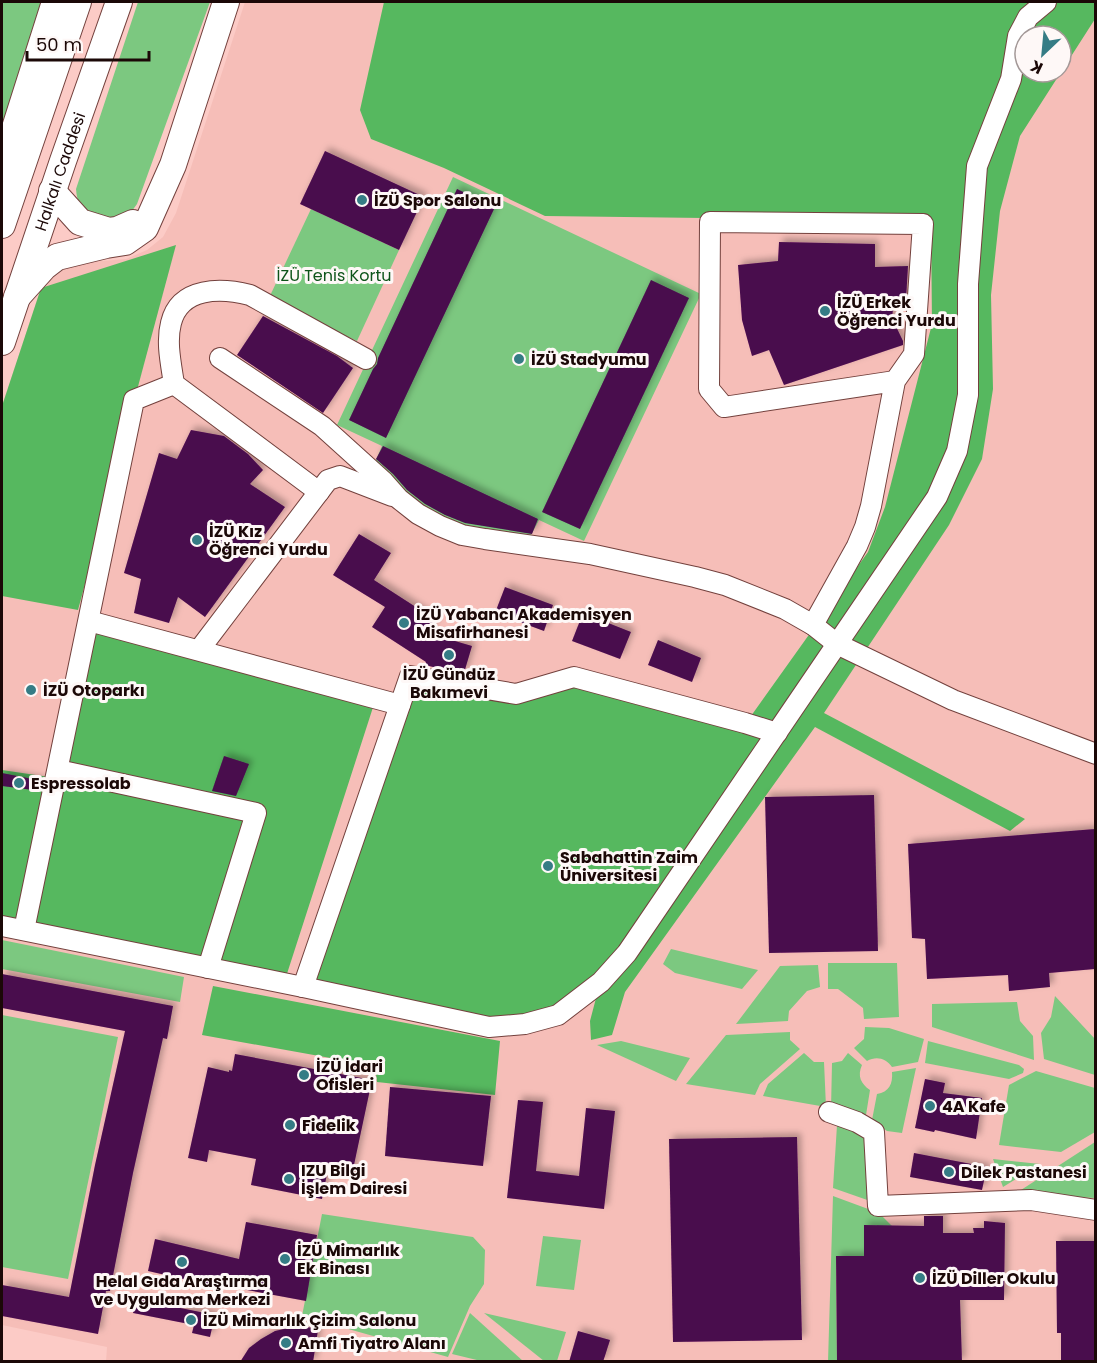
<svg xmlns="http://www.w3.org/2000/svg" width="1097" height="1363" font-family="Poppins,sans-serif">
  <style>
    .built { fill: #f6beb8; fill-rule: evenodd }
    .green { fill: #7cc880 }
    .forest { fill: #56b85f; fill-rule: evenodd }
    .building { fill: #4a094e; filter: url(#shadow) }
    .lines { fill: none; stroke-linecap: round; stroke-linejoin: round }
    .minor-casing { stroke: #73413d; stroke-width: 22 }
    .major-casing { stroke: #73413d; stroke-width: 28 }
    .minor { stroke: #fff; stroke-width: 20 }
    .major { stroke: #fff; stroke-width: 26 }
    .poi-dot { fill: #357c85; stroke: #fef8f7; stroke-width: 2 }
    .labels { text-anchor: middle; dominant-baseline: central; stroke-width: 6; stroke-linejoin: round; paint-order: stroke }
    .street-label { font-size: 16px; fill: #1b0807; stroke: #fef8f7 }
    .poi-label { font-size: 16px; font-weight: bold; fill: #1b0807; stroke: #fef8f7; text-anchor: start }
    .park-label { font-size: 16px; fill: #0e541a; stroke: #fef8f7 }
  </style>
  <defs>
    <filter id="shadow"><feDropShadow dx="4" dy="-4" stdDeviation="3" flood-color="#0004"/></filter>
  </defs>
  <rect width="100%" height="100%" fill="#fccbc6"/>
  <path class="built" d="M 245,2 L 1095,2 L 1095,1361 L 106,1362 L 107,1347 L 2,1325 L 2,406 L 41,288 L 56,272 L 78,263 L 126,259 L 147,250 L 163,237 L 176,213 ZM 1025,36 L 1061,36 L 1061,72 L 1025,72 Z"/>
  <g class="green">
    <path d="M 2,2 L 46,2 L 2,130 Z"/>
    <path d="M 138,2 L 210,2 L 137,204 L 129,215 L 110,223 C 89,213 78,214 76,189 Z"/>
    <path d="M 453,177 L 701,294 L 584,541 L 539,520 L 531,535 L 509,535 L 464,528 L 422,508 L 375,462 L 382,446 L 337,425 Z"/>
    <path d="M 311,209 L 399,250 L 357,341 L 268,300 Z"/>
    <path d="M 2,940 L 184,977 L 180,1002 L 2,969 Z"/>
    <path d="M 671,949 L 758,970 L 742,989 L 675,973 L 663,964 Z"/>
    <path d="M 828,963 L 897,963 L 899,1017 L 864,1019 L 863,1008 L 838,989 L 828,989 Z"/>
    <path d="M 818,965 L 820,987 L 807,991 L 789,1011 L 788,1021 L 736,1024 L 780,966 Z"/>
    <path d="M 1055,996 L 1095,1039 L 1095,1075 L 1044,1059 L 1041,1033 L 1051,1017 Z"/>
    <path d="M 1017,1002 L 1020,1021 L 1033,1036 L 1034,1060 L 932,1027 L 932,1004 Z"/>
    <path d="M 2,1015 L 118,1037 L 68,1279 L 2,1267 Z"/>
    <path d="M 865,1027 L 889,1028 L 924,1039 L 918,1062 L 892,1067 C 886,1058 876,1056 867,1061 L 854,1048 L 864,1039 Z"/>
    <path d="M 790,1032 L 790,1040 L 800,1049 L 760,1084 L 755,1095 L 686,1084 L 726,1035 Z"/>
    <path d="M 621,1041 L 690,1058 L 676,1081 L 597,1045 Z"/>
    <path d="M 928,1041 L 1019,1065 L 1024,1069 L 1023,1073 L 1009,1079 L 925,1063 Z"/>
    <path d="M 804,1053 L 814,1062 L 824,1062 L 826,1107 L 763,1096 L 768,1084 Z"/>
    <path d="M 848,1053 L 862,1065 C 857,1076 861,1084 870,1090 L 866,1115 L 831,1109 L 832,1063 L 842,1061 Z"/>
    <path d="M 916,1068 L 902,1133 L 887,1131 L 872,1120 L 877,1094 C 889,1092 893,1084 892,1072 Z"/>
    <path d="M 1036,1071 L 1095,1088 L 1095,1132 L 1061,1152 L 999,1145 L 1009,1085 Z"/>
    <path d="M 837,1125 L 869,1132 L 873,1202 L 833,1188 Z"/>
    <path d="M 1095,1142 L 1095,1198 L 1015,1194 Z"/>
    <path d="M 993,1159 L 1040,1164 L 1003,1187 Z"/>
    <path d="M 833,1196 L 879,1213 L 892,1226 L 864,1256 L 836,1256 L 837,1361 L 828,1362 Z"/>
    <path d="M 322,1214 L 473,1237 L 485,1250 L 484,1284 L 470,1306 L 448,1357 L 302,1316 Z"/>
    <path d="M 543,1236 L 581,1240 L 574,1290 L 536,1286 Z"/>
    <path d="M 470,1313 L 523,1361 L 481,1361 L 452,1354 Z"/>
    <path d="M 484,1313 L 566,1332 L 557,1361 L 544,1361 Z"/>
  </g>
  <g class="forest">
    <path d="M 384,2 L 1095,2 L 1095,19 L 1020,136 L 1000,211 L 991,295 L 993,389 L 982,459 L 949,525 L 824,713 L 1025,819 L 1010,831 L 815,727 L 625,992 L 612,1035 L 591,1040 L 590,1021 L 600,983 L 524,1025 L 303,987 L 410,676 L 516,694 L 574,677 L 746,723 L 868,552 L 885,507 L 932,324 L 931,221 L 545,216 L 444,168 L 371,139 L 360,110 ZM 1025,36 L 1061,36 L 1061,72 L 1025,72 Z"/>
    <path d="M 176,245 L 78,610 L 2,596 L 2,406 L 41,288 Z"/>
    <path d="M 89,621 L 376,698 L 284,983 L 2,926 L 2,770 L 56,778 Z"/>
    <path d="M 213,986 L 500,1041 L 495,1095 L 377,1082 L 375,1066 L 202,1035 Z"/>
  </g>
  <g class="building">
    <path d="M 325,151 L 424,197 L 399,250 L 300,204 Z"/>
    <path d="M 457,189 L 495,207 L 386,438 L 349,420 L 373,369 L 377,364 L 378,358 Z"/>
    <path d="M 779,242 L 875,244 L 875,267 L 908,266 L 906,300 L 894,300 L 892,318 L 903,341 L 903,345 L 784,385 L 769,350 L 752,356 L 742,320 L 738,265 L 778,261 Z"/>
    <path d="M 651,280 L 689,298 L 580,529 L 542,512 Z"/>
    <path d="M 263,316 L 337,356 L 353,368 L 323,413 L 237,355 Z"/>
    <path d="M 191,430 L 224,436 L 248,454 L 263,470 L 250,484 L 285,507 L 205,617 L 178,597 L 169,623 L 134,613 L 141,579 L 124,573 L 159,453 L 177,459 Z"/>
    <path d="M 383,446 L 538,519 L 532,534 L 465,523 L 445,515 L 425,504 L 407,490 L 393,474 L 376,459 Z"/>
    <path d="M 359,534 L 391,553 L 374,580 L 436,620 L 428,633 L 472,646 L 464,673 L 437,668 L 425,665 L 426,662 L 372,627 L 385,607 L 333,575 Z"/>
    <path d="M 505,587 L 553,605 L 544,631 L 495,613 Z"/>
    <path d="M 583,613 L 631,632 L 620,659 L 572,641 Z"/>
    <path d="M 658,640 L 701,658 L 692,682 L 648,665 Z"/>
    <path d="M 224,756 L 249,764 L 236,796 L 212,791 Z"/>
    <path d="M 2,773 L 43,781 L 41,791 L 2,786 Z"/>
    <path d="M 874,795 L 878,951 L 769,953 L 765,797 Z"/>
    <path d="M 1095,829 L 1095,969 L 1049,973 L 1050,987 L 1009,991 L 1008,975 L 927,979 L 925,939 L 912,938 L 908,844 Z"/>
    <path d="M 2,974 L 173,1006 L 167,1039 L 163,1038 L 133,1173 L 110,1291 L 106,1291 L 98,1334 L 2,1316 L 2,1285 L 69,1297 L 95,1165 L 125,1031 L 2,1008 Z"/>
    <path d="M 235,1054 L 372,1080 L 351,1179 L 327,1174 L 322,1199 L 251,1185 L 256,1159 L 209,1150 L 207,1162 L 188,1158 L 208,1067 L 229,1072 L 229,1070 L 232,1071 Z"/>
    <path d="M 925,1079 L 945,1083 L 943,1093 L 982,1098 L 976,1139 L 935,1130 L 934,1132 L 915,1128 Z"/>
    <path d="M 390,1087 L 491,1096 L 483,1166 L 385,1156 Z"/>
    <path d="M 518,1100 L 543,1102 L 536,1171 L 579,1176 L 586,1108 L 615,1111 L 604,1209 L 507,1198 Z"/>
    <path d="M 797,1137 L 802,1340 L 673,1342 L 669,1139 Z"/>
    <path d="M 914,1153 L 987,1167 L 982,1190 L 910,1177 Z"/>
    <path d="M 924,1216 L 943,1216 L 943,1233 L 974,1233 L 973,1228 L 984,1228 L 984,1221 L 1005,1223 L 1004,1300 L 960,1300 L 962,1362 L 837,1362 L 836,1256 L 864,1256 L 864,1225 L 924,1226 Z"/>
    <path d="M 246,1222 L 317,1235 L 306,1301 L 209,1283 L 209,1285 L 148,1271 L 155,1239 L 239,1259 Z"/>
    <path d="M 1056,1241 L 1095,1241 L 1095,1362 L 1061,1362 L 1061,1333 L 1057,1333 Z"/>
    <path d="M 136,1299 L 215,1315 L 210,1337 L 192,1333 L 194,1325 L 133,1313 Z"/>
    <path d="M 301,1325 L 318,1330 L 313,1362 L 240,1362 L 249,1348 L 261,1339 L 275,1331 Z"/>
    <path d="M 578,1331 L 610,1340 L 603,1362 L 569,1362 Z"/>
  </g>
  <g class="lines">
    <g class="minor-casing">
      <g id="minor">
        <path d="M 220,358 L 322,426 L 384,482 L 399,499 L 418,514 L 440,526 L 462,535 L 485,539 L 590,554 L 695,577 L 725,585 L 785,609 L 813,625 L 837,644 L 953,700 L 1096,754"/>
        <path d="M 319,492 L 174,384 C 171,364 166,342 171,323 C 180,286 222,288 250,295 L 366,359"/>
        <path d="M 89,621 L 400,705"/>
        <path d="M 813,625 L 857,546 L 865,527 L 871,506 L 895,381 L 914,354 L 923,224 L 710,222 L 709,389 L 724,407 L 895,381"/>
        <path d="M 199,650 L 328,480 L 340,476 L 392,496"/>
        <path d="M 58,770 L 256,813 L 208,968"/>
        <path d="M 2,926 L 303,987 L 489,1027 L 525,1024 L 558,1015 L 601,982 L 627,953 L 937,497 L 957,451 L 968,395 L 968,284 L 977,166 L 1011,79 L 1018,36 L 1028,17 L 1046,2"/>
        <path d="M 24,930 L 134,400 L 174,384"/>
        <path d="M 303,987 L 410,676 L 516,694 L 574,677 L 745,723 L 777,733"/>
        <path d="M 829,1112 L 857,1122 L 874,1132 L 878,1206 L 1031,1200 L 1096,1210"/>
      </g>
    </g>
    <g class="major-casing">
      <g id="major">
        <path d="M 2,169 L 55,2"/>
        <path d="M 52,191 L 80,222 L 109,231 L 117,230 L 133,223"/>
        <path d="M 2,225 L 78,2"/>
        <path d="M 17,297 L 44,267 L 57,257 L 106,245 L 125,242 L 145,228 L 173,165 L 226,2"/>
        <path id="s1" d="M 2,342 L 63,161 L 119,2"/>
      </g>
    </g>
    <use href="#minor" class="minor"/>
    <use href="#major" class="major"/>
  </g>
  <g class="poi-dot">
    <circle cx="362" cy="200" r="6"/>
    <circle cx="825" cy="311" r="6"/>
    <circle cx="519" cy="359" r="6"/>
    <circle cx="197" cy="540" r="6"/>
    <circle cx="404" cy="623" r="6"/>
    <circle cx="449" cy="655" r="6"/>
    <circle cx="31" cy="690" r="6"/>
    <circle cx="19" cy="783" r="6"/>
    <circle cx="548" cy="866" r="6"/>
    <circle cx="304" cy="1075" r="6"/>
    <circle cx="930" cy="1106" r="6"/>
    <circle cx="290" cy="1125" r="6"/>
    <circle cx="949" cy="1172" r="6"/>
    <circle cx="289" cy="1179" r="6"/>
    <circle cx="285" cy="1259" r="6"/>
    <circle cx="182" cy="1262" r="6"/>
    <circle cx="920" cy="1278" r="6"/>
    <circle cx="191" cy="1320" r="6"/>
    <circle cx="286" cy="1343" r="6"/>
  </g>
  <g class="labels">
    <g class="street-label">
      <text stroke="none"><textPath href="#s1" startOffset="180">Halkalı Caddesi</textPath></text>
    </g>
    <g class="poi-label">
      <text x="374" y="200">İZÜ Spor Salonu</text>
      <text x="837" y="302">İZÜ Erkek<tspan x="837" dy="18">Öğrenci Yurdu</tspan></text>
      <text x="531" y="359">İZÜ Stadyumu</text>
      <text x="209" y="531">İZÜ Kız<tspan x="209" dy="18">Öğrenci Yurdu</tspan></text>
      <text x="416" y="614">İZÜ Yabancı Akademisyen<tspan x="416" dy="18">Misafirhanesi</tspan></text>
      <text x="449" y="674" text-anchor="middle">İZÜ Gündüz<tspan x="449" dy="18">Bakımevi</tspan></text>
      <text x="43" y="690">İZÜ Otoparkı</text>
      <text x="31" y="783">Espressolab</text>
      <text x="560" y="857">Sabahattin Zaim<tspan x="560" dy="18">Üniversitesi</tspan></text>
      <text x="316" y="1066">İZÜ İdari<tspan x="316" dy="18">Ofisleri</tspan></text>
      <text x="942" y="1106">4A Kafe</text>
      <text x="302" y="1125">Fidelik</text>
      <text x="301" y="1170">IZU Bilgi<tspan x="301" dy="18">İşlem Dairesi</tspan></text>
      <text x="961" y="1172">Dilek Pastanesi</text>
      <text x="297" y="1250">İZÜ Mimarlık<tspan x="297" dy="18">Ek Binası</tspan></text>
      <text x="932" y="1278">İZÜ Diller Okulu</text>
      <text x="182" y="1281" text-anchor="middle">Helal Gıda Araştırma<tspan x="182" dy="18">ve Uygulama Merkezi</tspan></text>
      <text x="203" y="1320">İZÜ Mimarlık Çizim Salonu</text>
      <text x="298" y="1343">Amfi Tiyatro Alanı</text>
    </g>
    <g class="park-label">
      <text x="334" y="275">İZÜ Tenis Kortu</text>
    </g>
  </g>
  <rect width="1097" height="1363" fill="none" stroke="#1b0807" stroke-width="6"/>
  <g transform="translate(1043 54) rotate(206)"><circle r="28" fill="#fef8f7" stroke="#a39897" stroke-width="1.5"/>
  <path d="M0-4.5L10 22L0 15L-10 22Z" fill="#357c85"/>
  <text y="-9" font-size="16" font-weight="bold" text-anchor="middle" fill="#1b0807">K</text>
  </g>
  <path d="M27 51v9h122v-9" fill="none" stroke="#1b0807" stroke-width="3"/>
  <text x="36" y="51" font-size="18" fill="#1b0807" stroke="#fef8f7" stroke-width="4.5" paint-order="stroke">50 m</text>
</svg>
